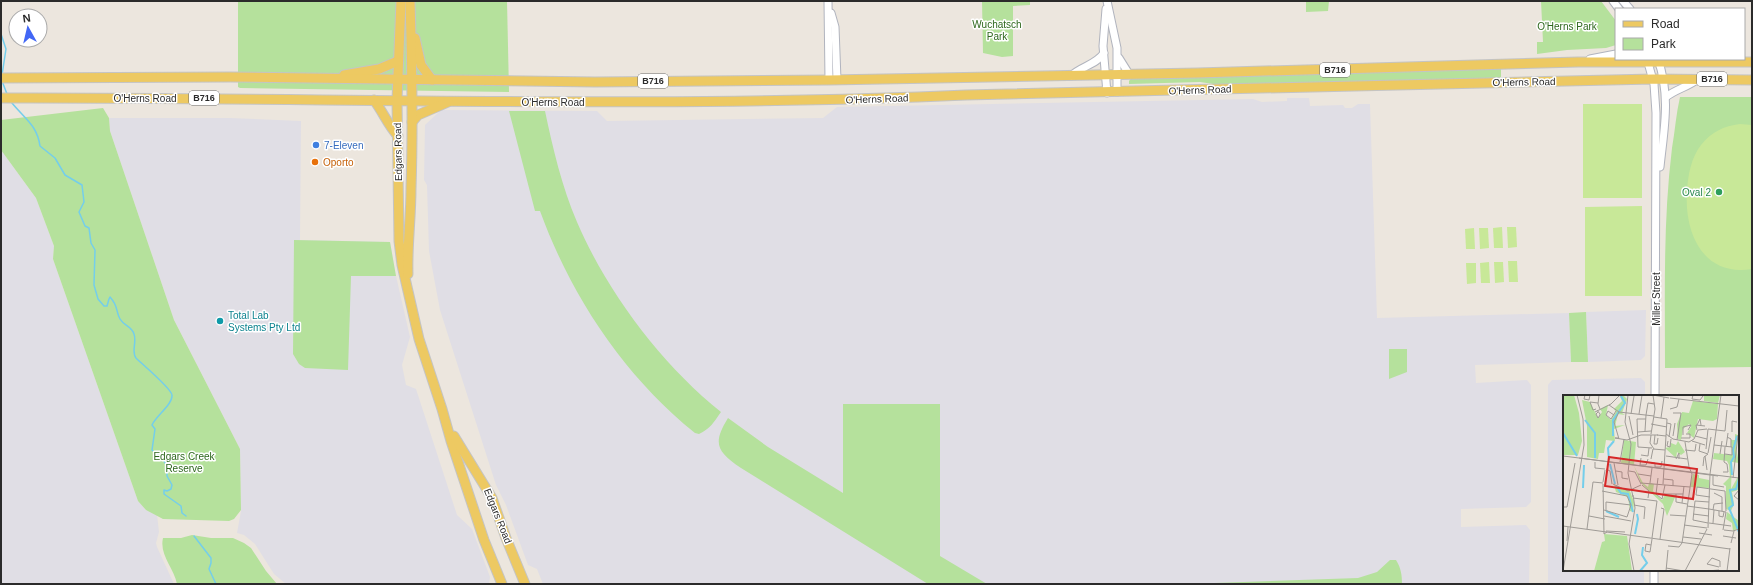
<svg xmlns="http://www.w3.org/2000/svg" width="1753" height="585" font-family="Arial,sans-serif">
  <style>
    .industrial { fill: #e0dee5 }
    .green { fill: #b5e19c }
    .pitch { fill: #c8e898 }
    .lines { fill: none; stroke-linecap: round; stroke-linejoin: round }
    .stream { stroke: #74ceeb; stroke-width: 1.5 }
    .minor-casing { stroke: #b1b4be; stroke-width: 9 }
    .major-casing { stroke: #c4c4c4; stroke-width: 11 }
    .minor { stroke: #fff; stroke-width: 7 }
    .major { stroke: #edc962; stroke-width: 9 }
    .shop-dot { fill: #3f7fe0; stroke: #fff; stroke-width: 1.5 }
    .food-dot { fill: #e8710a; stroke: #fff; stroke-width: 1.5 }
    .leisure-dot { fill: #2e9e5b; stroke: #fff; stroke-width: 1.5 }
    .culture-dot { fill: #0f9aa8; stroke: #fff; stroke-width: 1.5 }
    .labels { text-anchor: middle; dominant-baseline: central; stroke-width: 3; stroke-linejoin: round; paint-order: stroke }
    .shield { fill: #fff; stroke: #6b6b6b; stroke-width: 1 }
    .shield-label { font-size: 9px; font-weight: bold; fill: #2b2b2b }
    .park-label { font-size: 10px; fill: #2d671c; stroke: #fff }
    .street-label { font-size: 10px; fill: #2b2b2b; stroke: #fff }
    .shop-label { font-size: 10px; fill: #366cbe; stroke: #fff; text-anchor: start }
    .food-label { font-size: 10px; fill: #c56008; stroke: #fff; text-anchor: start }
    .leisure-label { font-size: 10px; fill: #27864d; stroke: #fff; text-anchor: end }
    .culture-label { font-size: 10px; fill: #0d838f; stroke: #fff; text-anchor: start }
    .inset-river { fill: none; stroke: #74ceeb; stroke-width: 2 }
    .inset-road { fill: none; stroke: #9f9b96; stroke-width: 1 }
    .view { fill: #d62828; fill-opacity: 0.15; stroke: #d62828; stroke-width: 2 }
    .inset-edge { fill: none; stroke: #2b2b2b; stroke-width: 2 }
  </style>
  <rect width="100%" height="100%" fill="#ece6de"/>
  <g class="industrial">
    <path d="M 1287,98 L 1309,98 L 1310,106 L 1343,105 L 1345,108 L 1352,108 L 1358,104 L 1370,104 L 1377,318 L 1569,313 L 1571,362 L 1475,365 L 1476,383 L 1527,380 L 1531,385 L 1531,502 L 1526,507 L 1461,509 L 1461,527 L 1526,525 L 1530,530 L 1529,584 L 543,584 L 537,569 L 528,565 L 506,505 L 496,485 L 440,310 L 429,251 L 427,185 L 424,180 L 425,125 L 441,110 L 597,111 L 607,121 L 823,118 L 837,107 L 1253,99 L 1262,102 L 1287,101 Z"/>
    <path d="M 109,118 L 230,118 L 301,121 L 300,240 L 390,242 L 396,276 L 410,337 L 402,365 L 406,385 L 416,389 L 457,515 L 472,529 L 490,577 L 489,584 L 286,584 L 274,574 L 255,544 L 244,535 L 237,533 L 241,511 L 240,449 L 174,320 L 110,131 Z"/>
    <path d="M 1,150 L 36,198 L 54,246 L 53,259 L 138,501 L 146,510 L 157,515 L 159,532 L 156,543 L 157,547 L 174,584 L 1,584 Z"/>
    <path d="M 1646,310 L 1645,356 L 1641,360 L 1588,362 L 1586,312 Z"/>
    <path d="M 1641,378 L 1645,382 L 1645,396 L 1564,396 L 1564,570 L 1644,570 L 1644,584 L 1548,584 L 1548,385 L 1552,380 Z"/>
  </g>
  <g class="green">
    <path d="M 238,1 L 507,1 L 509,92 L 240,88 L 238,87 Z"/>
    <path d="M 982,1 L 1030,1 L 1030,5 L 1013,6 L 1013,56 L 1002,57 L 983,53 Z"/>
    <path d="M 1306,1 L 1329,1 L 1328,11 L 1306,12 Z"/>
    <path d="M 1541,1 L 1601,1 L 1616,21 L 1616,45 L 1606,48 L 1567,50 L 1537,54 L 1537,42 L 1543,42 Z"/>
    <path d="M 1501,68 L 1501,78 L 1220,85 L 1200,82 L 1129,84 L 1129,81 L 1132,77 Z"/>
    <path d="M 1680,97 L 1752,97 L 1752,367 L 1665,368 C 1665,294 1663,221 1672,148 C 1675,131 1676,114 1680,97 Z"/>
    <path d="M 103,108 L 109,118 L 110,131 L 174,320 L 240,449 L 241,510 L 234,519 L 229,521 L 163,519 L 146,510 L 138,501 L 53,259 L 54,246 L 36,198 L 1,150 L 1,120 Z"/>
    <path d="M 509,111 L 545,111 C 553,149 562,187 577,222 C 607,292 662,365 721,412 C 714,422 710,429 699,434 L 695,433 C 624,376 571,296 540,211 L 535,211 Z"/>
    <path d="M 294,240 L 390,242 L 396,276 L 351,276 L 348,370 L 305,368 L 299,364 L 293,354 Z"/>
    <path d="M 1586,312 L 1588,362 L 1571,362 L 1569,313 Z"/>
    <path d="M 1389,349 L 1407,349 L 1407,372 L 1389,379 Z"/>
    <path d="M 843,404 L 940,404 L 940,556 L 987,584 L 928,584 L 741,468 C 717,451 712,444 728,418 L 768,447 L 843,493 Z"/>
    <path d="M 192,535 L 211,538 L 233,538 L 244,543 L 251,548 L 266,571 L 277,584 L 177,584 C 174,568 159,555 163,538 L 181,538 Z"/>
    <path d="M 1390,560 L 1396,560 C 1401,568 1402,575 1402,584 L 1186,584 L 1358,578 L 1377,572 Z"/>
  </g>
  <g class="pitch">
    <rect x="1583" y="104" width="59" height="94"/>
    <path d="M 1740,124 L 1752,125 L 1752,269 C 1703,277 1684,233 1687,191 C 1688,175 1691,158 1701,145 C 1711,132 1724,126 1740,124 Z"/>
    <path d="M 1642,206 L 1642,296 L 1585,296 L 1585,207 Z"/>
    <path d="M 1502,227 L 1503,248 L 1494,248 L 1493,228 Z"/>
    <path d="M 1507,227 L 1516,227 L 1517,247 L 1508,248 Z"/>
    <path d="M 1474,228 L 1475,249 L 1466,249 L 1465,229 Z"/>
    <path d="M 1479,228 L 1488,228 L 1489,248 L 1480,249 Z"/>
    <path d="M 1508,261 L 1517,261 L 1518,282 L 1509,282 Z"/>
    <path d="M 1489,262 L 1490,283 L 1481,283 L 1480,263 Z"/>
    <path d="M 1494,262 L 1503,262 L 1504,282 L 1495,283 Z"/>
    <path d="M 1466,263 L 1476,263 L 1476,283 L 1467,284 Z"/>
  </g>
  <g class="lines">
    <g class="stream">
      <path d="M 1,34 L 6,49 L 2,75"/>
      <path d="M 2,81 L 7,94"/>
      <path d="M 12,103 C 25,119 37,125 40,146 L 55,158 L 65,175 L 82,185 L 84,202 L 79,212 L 85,226 L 89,228 L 91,243 L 95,250 L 94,285 L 98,299 L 104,306 L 107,306 L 109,299 L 110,297 C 119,307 115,310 120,319 C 124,326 132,326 134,334 C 137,342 131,352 136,358 C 143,365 171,388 172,395 C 173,404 156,416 152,425 L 155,429 L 152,450 L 164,461 L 167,466 L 167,476 L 172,485 L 171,489 L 167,491 L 164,490 L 164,494 L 181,506 L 182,513 L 186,516"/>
      <path d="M 194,536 L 211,558 L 211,563 L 209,569 L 216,584"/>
    </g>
    <g class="minor-casing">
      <g id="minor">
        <path d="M 828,1 L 829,80"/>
        <path d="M 1107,1 L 1117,48 L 1117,92"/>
        <path d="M 1613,1 L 1619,9"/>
        <path d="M 1623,1 L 1630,9"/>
        <path d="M 1106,9 L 1103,46 L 1107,93"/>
        <path d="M 831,13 L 835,27 L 837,80"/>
        <path d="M 1119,58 L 1129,74"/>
        <path d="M 1590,59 L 1616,54"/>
        <path d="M 1647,59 L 1654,84 L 1656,113 L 1655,396"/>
        <path d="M 1658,59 C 1671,98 1664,128 1660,167"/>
        <path d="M 1071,76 C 1081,66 1096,65 1104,53"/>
        <path d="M 1666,97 C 1676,89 1688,87 1698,79"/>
        <path d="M 1654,584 L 1654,570"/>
      </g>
    </g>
    <g class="major-casing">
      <g id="major">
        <path d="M 401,1 L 397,100 L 399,241 L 402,265 L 419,339 L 442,409 L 451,441 L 484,540 L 502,584"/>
        <path d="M 415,38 L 421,65 L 432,80"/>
        <path d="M 344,75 L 379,69 L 398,61"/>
        <path d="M 1,78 L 230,77 L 595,82 L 829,80 L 1197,73 L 1578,62 L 1752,62"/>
        <path d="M 1,98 C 323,97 644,109 966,95 L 1653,79 L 1752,80"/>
        <path d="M 374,100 C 383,112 388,125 398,136"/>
        <path d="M 412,122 L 418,115 L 448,102"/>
        <path d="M 408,274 C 407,246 411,218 411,189 C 413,127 412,64 410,1"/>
        <path d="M 454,436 L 492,498 L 506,538 L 525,584"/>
      </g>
    </g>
    <use href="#minor" class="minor"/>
    <use href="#major" class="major"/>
  </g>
  <circle class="shop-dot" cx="316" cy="145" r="4"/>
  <circle class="food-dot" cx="315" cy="162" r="4"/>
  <circle class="leisure-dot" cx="1719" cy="192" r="4"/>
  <circle class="culture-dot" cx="220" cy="321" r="4"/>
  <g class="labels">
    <g class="shield">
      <rect x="1320" y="63" width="30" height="14" rx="3"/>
      <rect x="1697" y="72" width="30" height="14" rx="3"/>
      <rect x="638" y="74" width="30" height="14" rx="3"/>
      <rect x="189" y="91" width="30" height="14" rx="3"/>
    </g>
    <g class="shield-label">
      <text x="1335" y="70">B716</text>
      <text x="1712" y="79">B716</text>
      <text x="653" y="81">B716</text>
      <text x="204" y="98">B716</text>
    </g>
    <g class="park-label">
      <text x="997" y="24">Wuchatsch<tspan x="997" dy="12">Park</tspan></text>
      <text x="1567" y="26">O'Herns Park</text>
      <text x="184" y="456">Edgars Creek<tspan x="184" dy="12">Reserve</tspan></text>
    </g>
    <g class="street-label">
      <text transform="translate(1524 82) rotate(-1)">O'Herns Road</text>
      <text transform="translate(1200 90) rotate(-2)">O'Herns Road</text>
      <text x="145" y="98">O'Herns Road</text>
      <text transform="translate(877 99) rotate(-2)">O'Herns Road</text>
      <text x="553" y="102">O'Herns Road</text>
      <text transform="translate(398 152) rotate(-91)">Edgars Road</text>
      <text transform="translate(1656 299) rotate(-90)">Miller Street</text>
      <text transform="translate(498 516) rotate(68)">Edgars Road</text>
    </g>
    <g class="shop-label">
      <text x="324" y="145">7-Eleven</text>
    </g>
    <g class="food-label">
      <text x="323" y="162">Oporto</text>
    </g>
    <g class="leisure-label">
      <text x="1711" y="192">Oval 2</text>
    </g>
    <g class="culture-label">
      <text x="228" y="315">Total Lab<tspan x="228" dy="12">Systems Pty Ltd</tspan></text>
    </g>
  </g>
  <g transform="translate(1563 395)">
    <rect width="176" height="176" fill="#ece6de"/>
    <path d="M 0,0 L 11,0 L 16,18 L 19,46 L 15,60 L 0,60 ZM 60,0 L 64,4 L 59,18 L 62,20 L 55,19 L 52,31 L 62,30 L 51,34 L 52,46 L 43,45 L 41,58 L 36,58 L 35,64 L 24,62 L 24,31 L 19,5 L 27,7 L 35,23 L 39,17 L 37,14 L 45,10 L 43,20 L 48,25 L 53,17 L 51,14 L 59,6 L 57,1 ZM 157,0 L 155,8 L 141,6 L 141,0 ZM 130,6 L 155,9 L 154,24 L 150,26 L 135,24 L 131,43 L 124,38 L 128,32 L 126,29 L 120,34 L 118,45 L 115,44 L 114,29 L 119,17 L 126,18 ZM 172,39 L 175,40 L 173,53 L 176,68 L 169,67 L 168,94 L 176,80 L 176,88 L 175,95 L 169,97 L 171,109 L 168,116 L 163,114 L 163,91 L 160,89 L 167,82 L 166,70 L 164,66 L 150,64 L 151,58 L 169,60 L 168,45 L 172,45 ZM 61,45 L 73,47 L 71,70 L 58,68 ZM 115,46 L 122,57 L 118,60 L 114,57 L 113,63 L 102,53 L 107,52 L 108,48 L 113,50 ZM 71,71 L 80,88 L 85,92 L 86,88 L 91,89 L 90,96 L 99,105 L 102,100 L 113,100 L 104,121 L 100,109 L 78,88 ZM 130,79 L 136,80 L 136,83 L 146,85 L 147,93 L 127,92 ZM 51,90 L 67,96 L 71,107 L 70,117 L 67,116 L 65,102 L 53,97 ZM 164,117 L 176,126 L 176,133 L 170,136 L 169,128 L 163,124 ZM 41,139 L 64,141 L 69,176 L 31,176 L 39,147 L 42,146 Z" fill="#b5e19c"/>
    <path class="inset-river" d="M 22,25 L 32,38 L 32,63M 0,38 L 14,61M 50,41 L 50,25 L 62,8 L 58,1M 46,65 L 45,53 L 51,46M 47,69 L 52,89M 169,80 L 168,67 L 171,62 L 170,55 L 174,41M 176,84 L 173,94 L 167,95 L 170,110 L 166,113 L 176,137M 53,91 L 58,98 L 65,99 L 70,117M 20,93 L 21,70M 43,116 L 56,122M 72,139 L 75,124 L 74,119M 77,176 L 84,168 L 79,160 L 80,152"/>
    <path class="inset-road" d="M 22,0 L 21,4 L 26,5 L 27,0M 36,0 L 35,9 L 37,14M 65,0 L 62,27 L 68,49 L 65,78 L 70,102M 90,0 L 106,3M 130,0 L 129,4 L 137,5 L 140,1M 107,3 L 176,11M 46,10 L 56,17 L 91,21M 33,14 L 30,15 L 27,7 L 35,8M 107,14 L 114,12 L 116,4M 34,15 L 37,19 L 37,20 L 35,23 L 33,19 L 35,17M 32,17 L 48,9 L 57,0M 56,17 L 51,27 L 56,44M 110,18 L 118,18 L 114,45M 68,19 L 71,1M 76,19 L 79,0M 51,20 L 45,16 L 43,20 L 48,24 L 53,16M 83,20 L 85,8 L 91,9M 66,21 L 70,40M 91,22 L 104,24M 98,23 L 101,2M 104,28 L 108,29 L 106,42M 88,29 L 104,32M 134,30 L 137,24 L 138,30M 145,34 L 162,36M 134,35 L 133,30 L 142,31M 82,36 L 83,20M 162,36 L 164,15M 75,37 L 88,36M 169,37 L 169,26 L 174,27M 88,39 L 92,14 L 90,0M 103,39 L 110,44 L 126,47 L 131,44 L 135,35 L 144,34M 88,40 L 87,48 L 91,54M 92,40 L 91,49 L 94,49 L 95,43M 94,40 L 103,41 L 104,24M 120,40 L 120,32 L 128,30 L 125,35M 110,41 L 112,28M 132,41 L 144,44M 164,42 L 168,44 L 168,52M 56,43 L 52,43 L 64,45 L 78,40 L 95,40M 118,43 L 127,43 L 127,39 L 123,39M 105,46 L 104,51 L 107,52 L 108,44M 129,46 L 142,50M 122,47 L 126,72M 137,49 L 136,56 L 145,59M 151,50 L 169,52 L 169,60 L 162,59M 75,52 L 74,24 L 83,24M 75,52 L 89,53M 163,52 L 165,38M 143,54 L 145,34M 122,55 L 132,56 L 133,49M 145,58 L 148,42M 157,59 L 159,46M 78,60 L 85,61 L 86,53M 0,61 L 16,63M 103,61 L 124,64M 142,61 L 144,75M 78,63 L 77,70 L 83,70 L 85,64M 88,64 L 90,54 L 102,55M 113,64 L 116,58 L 116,64M 32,67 L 32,73 L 42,74M 57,67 L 61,44M 161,67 L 162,52M 51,68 L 55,90M 88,68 L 92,68 L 92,72 L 98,72 L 99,66M 102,70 L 126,72M 140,71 L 141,62 L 145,59M 43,74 L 47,76 L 49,89M 53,76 L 59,77 L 59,83 L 65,84M 66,76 L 72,77 L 78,89M 160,77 L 165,77 L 164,69 L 161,67M 75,79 L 88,81M 150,81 L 150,90 L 161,92M 155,81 L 16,63 L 176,83M 95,83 L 93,99 L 99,104 L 102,90M 170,83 L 175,40M 101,84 L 110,85 L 110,91M 40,87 L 42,75M 78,88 L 127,92M 87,88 L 89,73M 40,89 L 41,139 L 44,137M 50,89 L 65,96 L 78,90M 100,89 L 103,41M 79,90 L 86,96 L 85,103M 176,95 L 171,101 L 176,105M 39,96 L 64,101 L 68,110 L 64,122 L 41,115M 151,98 L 159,102 L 159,116M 101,99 L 120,99M 113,99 L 113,107 L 124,109M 70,100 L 72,113 L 66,149 L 71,176M 133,100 L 134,92 L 162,96 L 163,116M 133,100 L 147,102M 70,103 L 94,106 L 89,143M 132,106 L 146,107M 119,108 L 121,91M 71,110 L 82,112 L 81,124M 124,111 L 146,114M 0,112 L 4,112 L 12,68M 146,114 L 163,117M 43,115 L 43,107 L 68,110M 150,115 L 151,109 L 160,108M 156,116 L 156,121 L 160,122 L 161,117M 130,119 L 146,121M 107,120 L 123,121M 26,121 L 42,124M 41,121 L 68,126M 130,125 L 132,106M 130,125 L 145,128M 146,128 L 168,131M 150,128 L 151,115M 121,130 L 144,133M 0,131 L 167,154M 145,133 L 147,79 L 158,0M 24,134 L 30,87 L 40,88M 160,135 L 163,117M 161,135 L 170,136 L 176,134M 43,136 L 62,137M 136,138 L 149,140M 160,141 L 173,143M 120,142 L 138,144M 97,144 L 101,114 L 98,113M 4,146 L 5,132M 119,148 L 129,79 L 126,72M 168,148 L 171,136M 105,151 L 116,152 L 119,148M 87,157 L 82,156 L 83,149 L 88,150M 87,157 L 89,144M 156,172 L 144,169 L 149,163 L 157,166 L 157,172M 103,173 L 121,176M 0,176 L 21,50 L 20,24 L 14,0M 103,176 L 105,155M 122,176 L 144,134M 144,176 L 156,175M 164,176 L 167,153"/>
    <path class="view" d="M 46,62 L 134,74 L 130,104 L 42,91 Z"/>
    <rect width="176" height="176" class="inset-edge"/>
  </g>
  <rect width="1753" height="585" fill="none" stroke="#2b2b2b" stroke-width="4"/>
  <rect x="1615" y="8" width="130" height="52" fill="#ffffff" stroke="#aaaaaa"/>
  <rect x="1623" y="21" width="20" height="6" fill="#edc962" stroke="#aaaaaa"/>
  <text x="1651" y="28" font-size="12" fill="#2b2b2b">Road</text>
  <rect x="1623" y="38" width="20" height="12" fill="#b5e19c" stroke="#aaaaaa"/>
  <text x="1651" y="48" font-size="12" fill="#2b2b2b">Park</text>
  <g transform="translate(28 28) rotate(352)"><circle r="19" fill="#ffffff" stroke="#aaaaaa"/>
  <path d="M0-3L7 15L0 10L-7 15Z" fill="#4267f5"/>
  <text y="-6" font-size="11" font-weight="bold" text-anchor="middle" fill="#2b2b2b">N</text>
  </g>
</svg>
